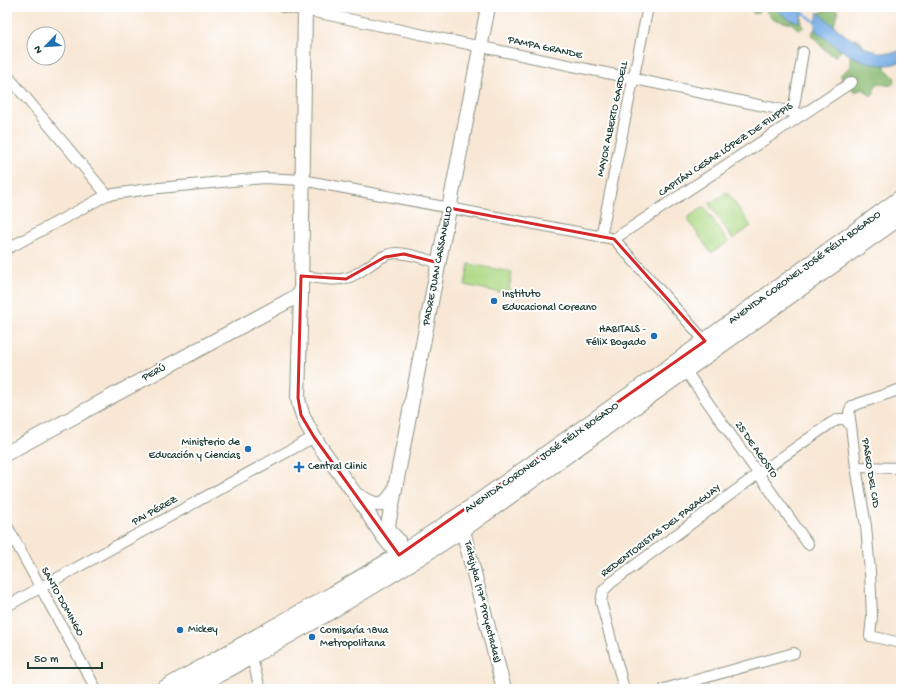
<svg xmlns="http://www.w3.org/2000/svg" width="908" height="696" font-family="'Gochi Hand',sans-serif">
  <style>
    .green { fill: #add985; stroke: #668b5c }
    .forest { fill: #8ab972; stroke: #547b53 }
    .water { fill: #77ade5; stroke: #4b758c }
    .lines { fill: none; stroke-linecap: round; stroke-linejoin: round }
    .stream { stroke: #77ade5; stroke-width: 3 }
    .street-casing { stroke: #8c9284; stroke-width: 12 }
    .secondary-casing { stroke: #8c9284; stroke-width: 16 }
    .primary-casing { stroke: #8c9284; stroke-width: 18 }
    .street { stroke: #fff; stroke-width: 10 }
    .secondary { stroke: #fff; stroke-width: 14 }
    .primary { stroke: #fff; stroke-width: 16 }
    .marked { fill: none; stroke: #d62828; stroke-width: 3; stroke-linejoin: round }
    .poi-dot { fill: #1f6fb2; stroke: #fff; stroke-width: 1.5 }
    .labels { text-anchor: middle; dominant-baseline: central; stroke-width: 4; stroke-linejoin: round; paint-order: stroke }
    .street-label { font-size: 11px; fill: #1f3d34; stroke: #fff }
    .poi-label { font-size: 11px; fill: #1f3d34; stroke: #fff; text-anchor: start }
  </style>
  <rect width="100%" height="100%" fill="#fff"/>
  <filter id="ink" filterUnits="userSpaceOnUse"><feTurbulence type="fractalNoise" baseFrequency=".025" numOctaves="2"/><feDisplacementMap in="SourceGraphic" scale="8" xChannelSelector="R" yChannelSelector="G"/><feConvolveMatrix kernelMatrix="1 2 1 2 8 2 1 2 1" color-interpolation-filters="sRGB"/></filter>
  <filter id="wash" filterUnits="userSpaceOnUse"><feTurbulence type="fractalNoise" baseFrequency=".012" numOctaves="4" result="noise"/><feDisplacementMap in="SourceGraphic" scale="16" xChannelSelector="R" yChannelSelector="G"/><feGaussianBlur stdDeviation="0.9" result="paint"/><feColorMatrix in="noise" values="0 0 0 0 0 0 0 0 0 0 0 0 0 0 0 0 0 1.4 0 .05"/><feComposite in="paint" operator="in"/></filter>
  <g filter="url(#wash)">
    <rect width="100%" height="100%" fill="#f8e7d4"/>
    <g class="green">
      <path d="M 727,192 L 751,226 L 733,239 L 709,204 Z"/>
      <path d="M 704,207 L 728,242 L 711,253 L 687,218 Z"/>
      <path d="M 469,264 L 512,272 L 508,294 L 465,285 Z"/>
    </g>
    <g class="forest">
      <path d="M 748,7 L 802,7 L 801,20 L 804,27 L 799,30 L 791,23 C 785,24 781,20 774,20 L 763,8 L 759,9 L 758,13 L 754,14 Z"/>
      <path d="M 828,7 L 835,7 L 838,12 L 834,25 L 843,49 L 836,56 C 827,56 817,41 812,34 L 821,16 L 821,12 Z"/>
      <path d="M 856,39 L 861,41 L 863,47 L 885,65 L 885,68 L 895,78 C 893,89 886,85 880,83 C 874,86 874,88 874,94 L 871,96 L 863,89 L 858,91 L 854,91 L 846,81 L 841,78 L 841,74 L 848,69 L 850,65 L 850,40 Z"/>
    </g>
    <g class="water">
      <path d="M 775,7 L 803,7 L 799,22 C 789,21 782,15 775,7 Z"/>
      <path d="M 818,12 L 846,36 L 860,43 L 864,47 L 880,53 L 894,53 L 901,50 L 901,61 C 884,72 852,58 837,47 C 829,42 822,35 815,30 Z"/>
    </g>
    <g class="lines">
      <path class="stream" d="M 795,7 L 818,24"/>
    </g>
  </g>
  <g filter="url(#ink)">
    <g class="lines">
      <g class="street-casing">
        <g id="street">
          <path d="M 283,7 L 305,10 L 802,114"/>
          <path d="M 7,75 L 107,195"/>
          <path d="M 793,112 L 803,52"/>
          <path d="M 601,237 L 648,7"/>
          <path d="M 614,239 L 852,82"/>
          <path d="M 7,249 L 107,195 L 149,189 L 264,178 L 302,180 L 614,239 L 705,341"/>
          <path d="M 301,276 C 315,277 333,282 347,278 C 364,273 378,254 396,253 C 410,253 425,259 439,263"/>
          <path d="M 685,370 L 808,544"/>
          <path d="M 851,426 L 849,412 L 852,406 L 901,389"/>
          <path d="M 856,467 L 901,468"/>
          <path d="M 7,526 L 96,689"/>
          <path d="M 7,606 L 314,437"/>
          <path d="M 250,650 L 260,689"/>
          <path d="M 624,689 L 601,602 L 603,591 L 611,583 L 758,474 L 831,423 L 839,419 L 845,419 L 851,426 L 856,467 L 866,526 L 870,572 L 872,616 L 870,636 L 901,643"/>
          <path d="M 664,689 L 794,653"/>
        </g>
      </g>
      <g class="secondary-casing">
        <g id="secondary">
          <path d="M 305,7 L 301,294 L 298,398 C 303,432 336,466 355,494 C 366,509 375,526 386,540 C 392,548 400,556 406,563"/>
          <path d="M 7,453 L 301,294"/>
          <path d="M 358,496 C 375,505 382,511 394,491"/>
          <path d="M 460,519 L 504,689"/>
          <path d="M 398,540 L 390,532 L 388,525 L 488,7"/>
        </g>
      </g>
      <g class="primary-casing">
        <g id="primary">
          <path d="M 164,689 L 334,594 L 399,555 L 459,516 L 678,361 L 901,198"/>
          <path d="M 191,689 C 284,639 374,587 463,529 L 901,216"/>
        </g>
      </g>
      <use href="#street" class="street"/>
      <use href="#secondary" class="secondary"/>
      <use href="#primary" class="primary"/>
    </g>
  </g>
  <path class="marked" d="M 449,208 L 614,239 L 705,341 L 399,555 L 314,437 L 301,415 L 298,398 L 301,276 L 346,279 L 385,257 L 404,254 L 439,263 Z"/>
  <g class="poi-dot">
    <circle cx="494" cy="301" r="4"/>
    <circle cx="654" cy="336" r="4"/>
    <circle cx="248" cy="449" r="4"/>
    <path d="M297 461h4v4h4v4h-4v4h-4v-4h-4v-4h4z"/>
    <circle cx="180" cy="630" r="4"/>
    <circle cx="312" cy="637" r="4"/>
  </g>
  <g class="labels">
    <g class="street-label">
      <text transform="translate(545 48) rotate(12)">PAMPA GRANDE</text>
      <text transform="translate(613 119) rotate(-78)">MAYOR ALBERTO GARDELL</text>
      <text transform="translate(726 150) rotate(-34)">CAPITÁN CESAR LÓPEZ DE FILIPPIS</text>
      <text transform="translate(438 266) rotate(-79)">PADRE JUAN CASSANELLO</text>
      <text transform="translate(805 268) rotate(-36)">AVENIDA CORONEL JOSÉ FÉLIX BOGADO</text>
      <text transform="translate(154 373) rotate(-28)">PERÚ</text>
      <text transform="translate(756 450) rotate(55)">25 DE AGOSTO</text>
      <text transform="translate(542 458) rotate(-35)">AVENIDA CORONEL JOSÉ FÉLIX BOGADO</text>
      <text transform="translate(870 473) rotate(81)">PASEO DEL CID</text>
      <text transform="translate(155 511) rotate(-29)">PAI PÉREZ</text>
      <text transform="translate(661 531) rotate(-37)">REDENTORISTAS DEL PARAGUAY</text>
      <text transform="translate(62 602) rotate(61)">SANTO DOMINGO</text>
      <text transform="translate(482 602) rotate(76)">Tatajyba (17ª Proyectadas)</text>
    </g>
    <g class="poi-label">
      <text x="502" y="295">Instituto<tspan x="502" dy="13">Educacional Coreano</tspan></text>
      <text x="646" y="330" text-anchor="end">HABITALS -<tspan x="646" dy="13">Félix Bogado</tspan></text>
      <text x="240" y="443" text-anchor="end">Ministerio de<tspan x="240" dy="13">Educación y Ciencias</tspan></text>
      <text x="308" y="467">Central Clinic</text>
      <text x="188" y="630">Mickey</text>
      <text x="320" y="631">Comisaría 18va<tspan x="320" dy="13">Metropolitana</tspan></text>
    </g>
  </g>
  <rect width="908" height="696" fill="none" stroke="#fff" stroke-width="24"/>
  <g transform="translate(46 46) rotate(245)"><circle r="19" fill="#ffffff" stroke="#a5b1ae"/>
  <path d="M0-3L7 15L0 10L-7 15Z" fill="#1f6fb2"/>
  <text y="-6" font-size="11" font-weight="bold" text-anchor="middle" fill="#1f3d34">N</text>
  </g>
  <path d="M28 662v6h74v-6" fill="none" stroke="#1f3d34" stroke-width="2"/>
  <text x="34" y="662" font-size="12" fill="#1f3d34" stroke="#ffffff" stroke-width="3" paint-order="stroke">50 m</text>
</svg>
